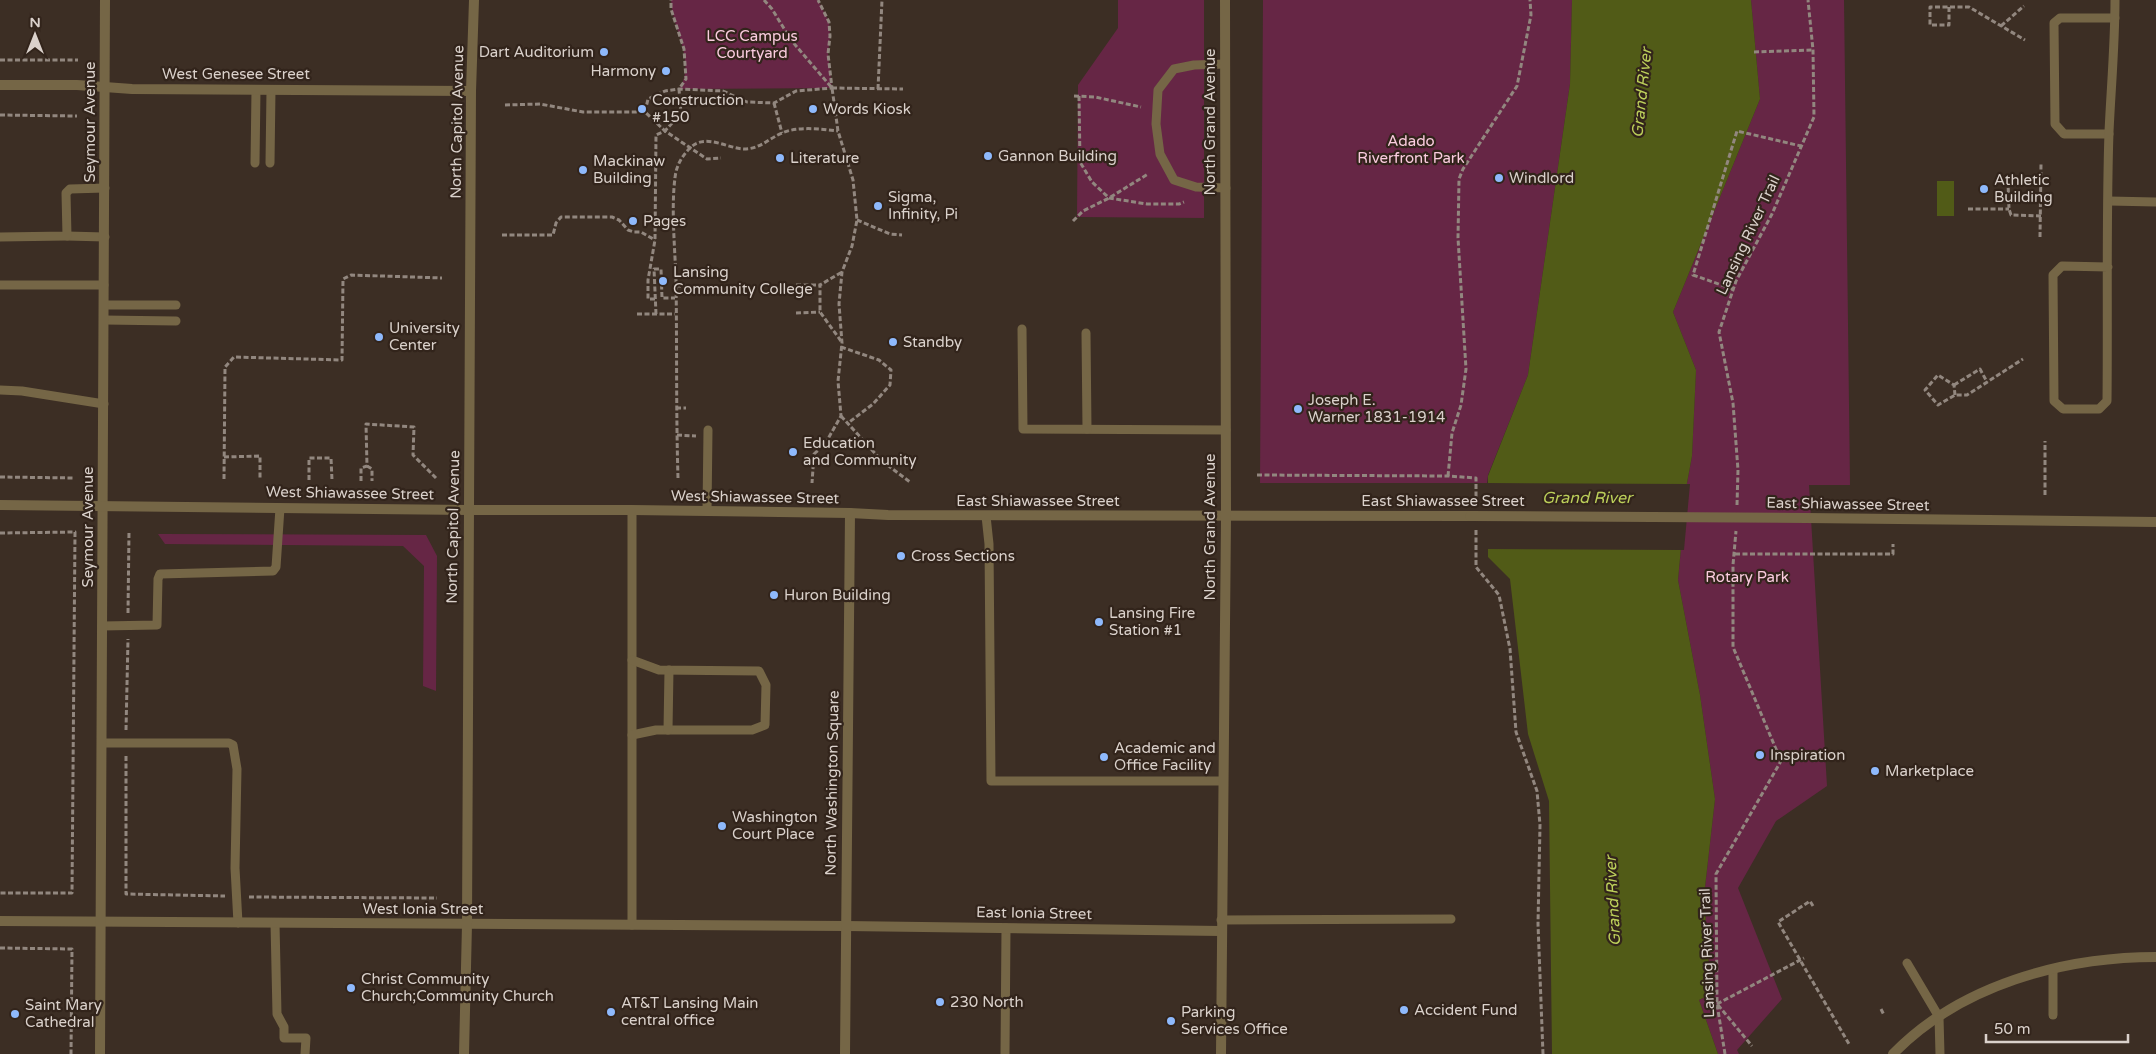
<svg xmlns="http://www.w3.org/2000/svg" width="2156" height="1054" font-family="'Varela Round',sans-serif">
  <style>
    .green { fill: #662645 }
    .water { fill: #515b17 }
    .pier { fill: #3c2e24 }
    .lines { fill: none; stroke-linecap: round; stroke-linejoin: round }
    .path { stroke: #92877f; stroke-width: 3; stroke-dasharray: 5 2.5; stroke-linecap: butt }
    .service { stroke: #756646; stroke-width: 9 }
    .minor { stroke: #756646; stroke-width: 10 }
    .tertiary { stroke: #756646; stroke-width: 10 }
    .tertiary-bridge { stroke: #756646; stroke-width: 10 }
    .poi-dot { fill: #8eb9fc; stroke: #32241b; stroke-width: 2 }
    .labels { text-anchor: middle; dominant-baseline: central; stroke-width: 4.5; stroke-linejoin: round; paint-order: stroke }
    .park-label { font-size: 15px; fill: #fbccdf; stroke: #32241b }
    .poi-label { font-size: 15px; fill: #dad1cb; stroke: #32241b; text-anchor: start }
    .street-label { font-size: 15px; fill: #dad1cb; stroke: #32241b }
    .water-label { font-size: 16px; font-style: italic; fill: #bccf5a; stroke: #32241b }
  </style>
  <rect width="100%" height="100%" fill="#3c2e24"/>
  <g class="green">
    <path d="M 671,0 L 818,0 L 829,22 L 830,36 L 828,54 L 832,88 L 679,89 C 697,61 672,29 671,0 Z"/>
    <path d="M 1118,0 L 1204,0 L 1204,218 L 1077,217 L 1078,85 L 1118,28 Z"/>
    <path d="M 1263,0 L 1572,0 L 1570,84 L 1528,375 L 1488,475 L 1487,483 L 1260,483 Z"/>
    <path d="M 1751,0 L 1844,0 L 1850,485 L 1809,485 L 1827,786 L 1776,821 L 1738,888 L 1782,999 L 1737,1050 L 1739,1054 L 1718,1054 L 1699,1000 L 1711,994 L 1704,896 L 1715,799 L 1700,695 L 1678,580 L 1687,483 L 1692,456 L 1696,370 L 1673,312 L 1760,99 Z"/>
    <path d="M 158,534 L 426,535 L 437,556 L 436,691 L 423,686 L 424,566 L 403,546 L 165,544 Z"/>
  </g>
  <g class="water">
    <path d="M 1572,0 L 1751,0 L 1760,99 L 1673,312 L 1696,370 L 1692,456 L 1687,483 L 1678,580 L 1700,695 L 1715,799 L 1704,896 L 1711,994 L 1699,1000 L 1718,1054 L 1552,1054 L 1549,801 L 1528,734 L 1510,579 L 1488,557 L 1488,476 L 1528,375 L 1570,84 Z"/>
    <rect x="1937" y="181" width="17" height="35"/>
  </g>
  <path class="pier" d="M 1485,483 L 1690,484 L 1684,550 L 1485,549 Z"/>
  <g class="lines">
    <g class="path">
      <path d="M 764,0 L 772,9 L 791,40 L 832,88 L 838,131 L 853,180 L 857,220 L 852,246 L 842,272 L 839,304 L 842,343 L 838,381 L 841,416 L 825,444 L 814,454 L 812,483"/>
      <path d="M 1949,7 L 1949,25 L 1930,25 L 1930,7 L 1969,7 L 2025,40"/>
      <path d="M 2001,26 L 2024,6"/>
      <path d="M 1754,52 L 1813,50"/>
      <path d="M 0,60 L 78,60"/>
      <path d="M 832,88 L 903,89"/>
      <path d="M 878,89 L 882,0"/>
      <path d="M 1074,96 L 1095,97 L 1141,107"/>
      <path d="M 1079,96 L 1080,162 L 1092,182 L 1109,198 L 1147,204 L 1179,204 L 1184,202"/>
      <path d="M 774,103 L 782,133"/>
      <path d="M 505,105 L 540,104 L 583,112 L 645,112 L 665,131 L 707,159 L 721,158"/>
      <path d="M 645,112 L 648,99 L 665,91 L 679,89 L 723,91 L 747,102 L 774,103 L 796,91 L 832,88 L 828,54 L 830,36 L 829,22 L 818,0"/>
      <path d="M 0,115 L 77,116"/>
      <path d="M 1968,209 L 2009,209"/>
      <path d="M 2041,216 L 2011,215 L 2009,209 L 2008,183 L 2041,184"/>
      <path d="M 857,220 L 890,234 L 902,235"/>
      <path d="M 1073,221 L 1083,211 L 1109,198 L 1148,174"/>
      <path d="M 502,235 L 553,235 L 556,223 L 561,217 L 612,217 L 619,220 L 628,230 L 634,232 L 641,232 L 655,240"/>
      <path d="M 2040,237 L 2041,164"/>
      <path d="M 796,285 L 820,285"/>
      <path d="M 676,286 L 687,286"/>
      <path d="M 1733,289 L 1693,275 L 1737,131 L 1801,146"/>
      <path d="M 655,299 L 648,299 L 648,280 L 655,240 L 656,135 L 665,131 L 681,113 L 679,89 L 686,79 L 684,49 L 671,9 L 671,0"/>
      <path d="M 796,313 L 820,312"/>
      <path d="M 637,314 L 675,314"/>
      <path d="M 656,314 L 654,269 L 661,269 L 662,298 L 675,298"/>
      <path d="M 841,341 L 820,312 L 820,285 L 842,272"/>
      <path d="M 841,347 L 879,360 L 891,370 L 890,385 L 873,404 L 848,423"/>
      <path d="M 1954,385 L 1980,369 L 1987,382"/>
      <path d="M 1955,395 L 1954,385 L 1938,375 L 1925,390 L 1938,405 L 1955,395 L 1967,395 L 2023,359"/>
      <path d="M 676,408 L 686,408"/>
      <path d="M 841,416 L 882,461 L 910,482"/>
      <path d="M 677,435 L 696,436"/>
      <path d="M 224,457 L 260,456 L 260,480"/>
      <path d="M 367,466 L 372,469 L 372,481"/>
      <path d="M 1257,475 L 1448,476 L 1476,478 L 1476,502"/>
      <path d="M 1448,476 L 1452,433 L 1461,405 L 1466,369 L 1458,238 L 1459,179 L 1463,169 L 1517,86 L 1531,15 L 1530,0"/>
      <path d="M 0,477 L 75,478"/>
      <path d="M 678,478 C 676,412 677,346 676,280 C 675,249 671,208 675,178 C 676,166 682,156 690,148 C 705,133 726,148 744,149 C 760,149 768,139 782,133 C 798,126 821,129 838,131"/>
      <path d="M 224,479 L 225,367 L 234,357 L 342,360 L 343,279 L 351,275 L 442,278"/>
      <path d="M 309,480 L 309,458 L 331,458 L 332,480"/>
      <path d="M 361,481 L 361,468 L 367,466 L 366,424 L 414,427 L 413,455 L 436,478"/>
      <path d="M 2045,495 L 2045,441"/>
      <path d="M 1737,505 L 1738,470 L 1733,403 L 1719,332 L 1736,281 L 1772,214 L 1814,117 L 1813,50 L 1808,0"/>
      <path d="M 1476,530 L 1476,567 L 1499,595 L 1510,649 L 1516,732 L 1537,791 L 1540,825 L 1538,924 L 1543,1054"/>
      <path d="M 0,533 L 75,532 L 72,893 L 0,893"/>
      <path d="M 1735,554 L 1893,554 L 1893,544"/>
      <path d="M 128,613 L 129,531"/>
      <path d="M 126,730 L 128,639"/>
      <path d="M 126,756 L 126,894 L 225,896"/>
      <path d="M 249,897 L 437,898"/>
      <path d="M 1813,906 L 1810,901 L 1778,922 L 1849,1044"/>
      <path d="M 0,948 L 72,949 L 71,1054"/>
      <path d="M 1717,1004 L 1804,958"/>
      <path d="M 1718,1005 L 1752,1046"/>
      <path d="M 1881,1009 L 1884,1015"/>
      <path d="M 1725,1054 L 1717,1004 L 1716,874 L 1781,761 L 1733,647 L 1733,565 L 1736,531"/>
    </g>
    <g class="service">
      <path d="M 1225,64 L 1194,65 L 1174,69 L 1158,90 L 1156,124 L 1160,154 L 1174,180 L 1196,187 L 1226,188"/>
      <path d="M 2109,134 L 2064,134 L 2055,124 L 2054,23 L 2060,18 L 2115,18"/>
      <path d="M 255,163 L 256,90"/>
      <path d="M 270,163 L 271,90"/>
      <path d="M 2109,201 L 2156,202"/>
      <path d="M 67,236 L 105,237"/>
      <path d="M 0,237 L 67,236 L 66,193 L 70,189 L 105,188"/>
      <path d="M 2108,267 L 2062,266 L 2053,275 L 2054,401 L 2063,409 L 2099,409 L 2107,401 C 2108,312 2106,222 2109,132 C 2111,88 2115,44 2115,0"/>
      <path d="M 0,285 L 104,285"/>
      <path d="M 104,305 L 176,305"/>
      <path d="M 104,320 L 176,321"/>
      <path d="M 1022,329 L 1023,429 L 1226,430"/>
      <path d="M 1086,333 L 1087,429"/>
      <path d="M 0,390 L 22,391 L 104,404"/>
      <path d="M 632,510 L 632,925"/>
      <path d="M 707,511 L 708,430"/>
      <path d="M 986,516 L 989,544 L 991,781 L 1223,781"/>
      <path d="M 102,626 L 157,625 L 158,579 L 160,574 L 273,571 L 276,567 L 280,508"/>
      <path d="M 632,660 L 659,670 L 759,671 L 766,685 L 765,725 L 752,730 L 656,730 L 632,735"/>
      <path d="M 668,730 L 669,670"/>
      <path d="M 102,743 L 229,743 L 233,745 L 237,769 L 235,868 L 238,923"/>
      <path d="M 1221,920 L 1451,919"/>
      <path d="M 275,923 L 277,1014 L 284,1027 L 284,1038 L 306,1038 L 305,1054"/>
      <path d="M 1907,963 L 1939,1017 L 1940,1054"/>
      <path d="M 2053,970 L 2053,1015"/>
      <path d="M 1005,1054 L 1006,928"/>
    </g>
    <g class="minor">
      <path d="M 0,85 L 77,85 L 132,89 L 471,91"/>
      <path d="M 0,921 L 846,926 L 1221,931"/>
      <path d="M 100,1054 L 105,0"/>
      <path d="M 845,1054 L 850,513"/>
      <path d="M 1893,1054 C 1960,985 2063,957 2156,957"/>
    </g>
    <g class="tertiary">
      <path d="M 0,505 L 468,510 L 632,510 L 850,513 L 888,515 L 1470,516"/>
      <path d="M 1806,518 L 2156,522"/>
      <path d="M 464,1054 L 467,924 L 471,91 L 474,0"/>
      <path d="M 1221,1054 L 1226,517 L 1225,0"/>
    </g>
    <path class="tertiary-bridge" d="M 1470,516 L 1806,518"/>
  </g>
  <g class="poi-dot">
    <circle cx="604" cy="52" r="5"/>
    <circle cx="666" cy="71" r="5"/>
    <circle cx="642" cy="109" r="5"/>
    <circle cx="813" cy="109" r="5"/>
    <circle cx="988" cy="156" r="5"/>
    <circle cx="780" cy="158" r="5"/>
    <circle cx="583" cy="170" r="5"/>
    <circle cx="1499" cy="178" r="5"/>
    <circle cx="1984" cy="189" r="5"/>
    <circle cx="878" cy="206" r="5"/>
    <circle cx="633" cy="221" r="5"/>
    <circle cx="663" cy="281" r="5"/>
    <circle cx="379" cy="337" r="5"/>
    <circle cx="893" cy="342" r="5"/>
    <circle cx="1298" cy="409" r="5"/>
    <circle cx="793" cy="452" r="5"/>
    <circle cx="901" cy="556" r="5"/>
    <circle cx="774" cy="595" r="5"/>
    <circle cx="1099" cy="622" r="5"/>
    <circle cx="1760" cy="755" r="5"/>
    <circle cx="1104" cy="757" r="5"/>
    <circle cx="1875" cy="771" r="5"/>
    <circle cx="722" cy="826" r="5"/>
    <circle cx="351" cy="988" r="5"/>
    <circle cx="940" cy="1002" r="5"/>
    <circle cx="1404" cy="1010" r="5"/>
    <circle cx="611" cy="1012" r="5"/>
    <circle cx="15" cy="1014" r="5"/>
    <circle cx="1171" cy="1021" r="5"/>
  </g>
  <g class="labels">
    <g class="park-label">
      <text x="752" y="36">LCC Campus<tspan x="752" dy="17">Courtyard</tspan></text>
      <text x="1411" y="141">Adado<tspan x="1411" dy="17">Riverfront Park</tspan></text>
      <text x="1747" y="577">Rotary Park</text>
    </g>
    <g class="poi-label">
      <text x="594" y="52" text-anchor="end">Dart Auditorium</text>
      <text x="656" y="71" text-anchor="end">Harmony</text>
      <text x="652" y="100">Construction<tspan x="652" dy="17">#150</tspan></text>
      <text x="823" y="109">Words Kiosk</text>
      <text x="998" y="156">Gannon Building</text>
      <text x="790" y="158">Literature</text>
      <text x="593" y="161">Mackinaw<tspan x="593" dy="17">Building</tspan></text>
      <text x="1509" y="178">Windlord</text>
      <text x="1994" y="180">Athletic<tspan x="1994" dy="17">Building</tspan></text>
      <text x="888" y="197">Sigma,<tspan x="888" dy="17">Infinity, Pi</tspan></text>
      <text x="643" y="221">Pages</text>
      <text x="673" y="272">Lansing<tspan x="673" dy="17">Community College</tspan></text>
      <text x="389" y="328">University<tspan x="389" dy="17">Center</tspan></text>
      <text x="903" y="342">Standby</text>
      <text x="1308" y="400">Joseph E.<tspan x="1308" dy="17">Warner 1831-1914</tspan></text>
      <text x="803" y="443">Education<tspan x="803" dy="17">and Community</tspan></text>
      <text x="911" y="556">Cross Sections</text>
      <text x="784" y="595">Huron Building</text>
      <text x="1109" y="613">Lansing Fire<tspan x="1109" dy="17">Station #1</tspan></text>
      <text x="1114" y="748">Academic and<tspan x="1114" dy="17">Office Facility</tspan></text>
      <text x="1770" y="755">Inspiration</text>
      <text x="1885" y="771">Marketplace</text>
      <text x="732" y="817">Washington<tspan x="732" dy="17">Court Place</tspan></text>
      <text x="361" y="979">Christ Community<tspan x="361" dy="17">Church;Community Church</tspan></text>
      <text x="950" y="1002">230 North</text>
      <text x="621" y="1003">AT&amp;T Lansing Main<tspan x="621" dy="17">central office</tspan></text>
      <text x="25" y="1005">Saint Mary<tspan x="25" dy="17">Cathedral</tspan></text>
      <text x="1414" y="1010">Accident Fund</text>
      <text x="1181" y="1012">Parking<tspan x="1181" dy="17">Services Office</tspan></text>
    </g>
    <g class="street-label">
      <text x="236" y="74">West Genesee Street</text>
      <text transform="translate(90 122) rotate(-90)">Seymour Avenue</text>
      <text transform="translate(457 122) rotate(-89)">North Capitol Avenue</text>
      <text transform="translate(1210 122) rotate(-90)">North Grand Avenue</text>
      <text transform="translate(1748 235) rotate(-65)">Lansing River Trail</text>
      <text transform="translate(350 493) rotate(1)">West Shiawassee Street</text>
      <text transform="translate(755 497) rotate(1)">West Shiawassee Street</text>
      <text x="1038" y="501">East Shiawassee Street</text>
      <text x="1443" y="501">East Shiawassee Street</text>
      <text transform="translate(1848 504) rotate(1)">East Shiawassee Street</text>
      <text transform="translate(88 527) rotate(-90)">Seymour Avenue</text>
      <text transform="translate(453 527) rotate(-89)">North Capitol Avenue</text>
      <text transform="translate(1210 527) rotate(-90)">North Grand Avenue</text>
      <text transform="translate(832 783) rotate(-89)">North Washington Square</text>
      <text x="423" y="909">West Ionia Street</text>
      <text transform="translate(1034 913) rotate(1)">East Ionia Street</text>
      <text transform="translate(1707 953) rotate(-92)">Lansing River Trail</text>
    </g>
    <g class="water-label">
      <text transform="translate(1642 93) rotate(-84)">Grand River</text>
      <text x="1587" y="498">Grand River</text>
      <text transform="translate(1613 901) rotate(-93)">Grand River</text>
    </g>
  </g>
  <g transform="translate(35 35)" stroke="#32241b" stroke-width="4" paint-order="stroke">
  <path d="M0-4L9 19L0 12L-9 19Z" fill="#dad1cb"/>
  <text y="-8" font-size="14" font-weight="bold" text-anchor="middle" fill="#dad1cb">N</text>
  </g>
  <path d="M1986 1034v8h142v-8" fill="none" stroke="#dad1cb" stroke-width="2.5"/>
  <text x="1994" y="1034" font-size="15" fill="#dad1cb" stroke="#32241b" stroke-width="4" paint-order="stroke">50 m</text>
</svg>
